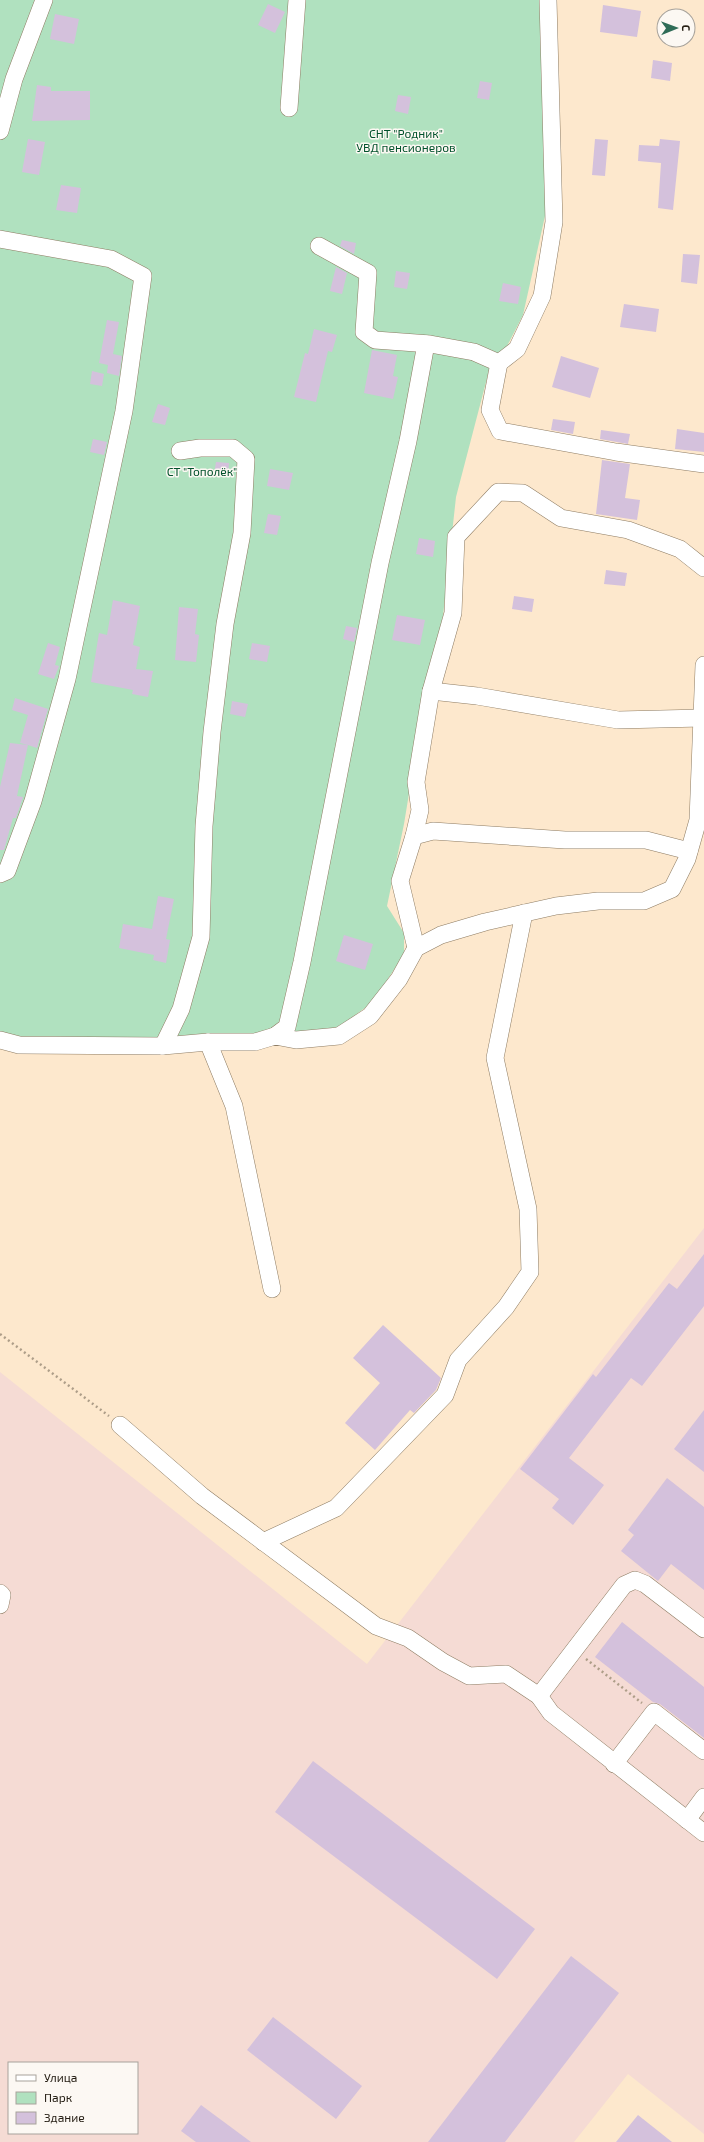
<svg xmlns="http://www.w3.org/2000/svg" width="704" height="2142" font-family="'Exo 2',sans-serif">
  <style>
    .commercial { fill: #f5dbd4; fill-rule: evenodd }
    .green { fill: #b0e1bf }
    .building { fill: #d4c1dc }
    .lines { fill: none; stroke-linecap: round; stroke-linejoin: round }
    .minor-casing { stroke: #8e7c63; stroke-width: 18 }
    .path { stroke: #ae9e89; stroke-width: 2.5; stroke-dasharray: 2 3; stroke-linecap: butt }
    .minor { stroke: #fff; stroke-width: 17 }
    .labels { text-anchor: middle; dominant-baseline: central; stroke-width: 3; stroke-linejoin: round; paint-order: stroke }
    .park-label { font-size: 12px; fill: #00512b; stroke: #fcf8f3 }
  </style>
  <rect width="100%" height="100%" fill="#fde8cd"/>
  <path class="commercial" d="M 704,1228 L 704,2134 L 628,2074 L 574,2142 L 0,2142 L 0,1372 L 367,1664 ZM 9,2063 L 137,2063 L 137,2133 L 9,2133 Z"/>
  <path class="green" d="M 0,0 L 541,0 L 545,130 L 545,216 L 523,315 L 505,350 L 491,363 L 456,497 L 443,616 L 425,696 L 404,824 L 387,906 L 404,933 L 404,954 L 373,1002 L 339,1027 L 293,1034 L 246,1037 L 37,1042 L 0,1036 Z"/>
  <g class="building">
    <path d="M 268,4 L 285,12 L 275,33 L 258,25 Z"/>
    <path d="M 603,5 L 641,11 L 637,37 L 600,32 Z"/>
    <path d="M 55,14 L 79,19 L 74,44 L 50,39 Z"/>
    <path d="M 653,60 L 672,63 L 670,81 L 651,78 Z"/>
    <path d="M 480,81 L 492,83 L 489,100 L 477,98 Z"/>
    <path d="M 37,85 L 51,87 L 51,91 L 90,91 L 90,120 L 32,121 Z"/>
    <path d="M 398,95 L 411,97 L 408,114 L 395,111 Z"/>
    <path d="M 28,139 L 45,142 L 39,175 L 22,172 Z"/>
    <path d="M 595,139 L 608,140 L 605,176 L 592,175 Z"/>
    <path d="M 660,139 L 680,141 L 673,210 L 658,208 L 661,163 L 638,161 L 639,145 L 659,146 Z"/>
    <path d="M 61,185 L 81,188 L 77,213 L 56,210 Z"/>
    <path d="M 342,240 L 356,243 L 354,254 L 340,246 Z"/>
    <path d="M 683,254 L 700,255 L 697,284 L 681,282 Z"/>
    <path d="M 336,267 L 347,273 L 342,294 L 330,291 Z"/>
    <path d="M 396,271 L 410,273 L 407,289 L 394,287 Z"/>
    <path d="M 503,283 L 521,287 L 518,304 L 499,301 Z"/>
    <path d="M 624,304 L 659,309 L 656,332 L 620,327 Z"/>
    <path d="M 107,320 L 119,322 L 113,354 L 122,356 L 119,376 L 107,373 L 108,365 L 99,363 Z"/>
    <path d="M 314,329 L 337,335 L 332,352 L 328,351 L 316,402 L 294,397 L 305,353 L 308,354 Z"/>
    <path d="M 372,350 L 397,355 L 393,376 L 398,377 L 393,399 L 364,393 Z"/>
    <path d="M 561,356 L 599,368 L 590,398 L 552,387 Z"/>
    <path d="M 92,371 L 104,374 L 102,386 L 90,384 Z"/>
    <path d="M 158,404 L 170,408 L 165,425 L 152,422 Z"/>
    <path d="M 553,419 L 575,422 L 573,434 L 551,430 Z"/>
    <path d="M 677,429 L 704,433 L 704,452 L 675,449 Z"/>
    <path d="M 601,430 L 630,434 L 628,444 L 600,439 Z"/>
    <path d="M 93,439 L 107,442 L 104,455 L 90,452 Z"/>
    <path d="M 602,460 L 630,464 L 625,498 L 640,500 L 637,520 L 596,514 Z"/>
    <path d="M 216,462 L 229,463 L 228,475 L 214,474 Z"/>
    <path d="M 270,469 L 293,473 L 289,490 L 267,486 Z"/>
    <path d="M 268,514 L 281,516 L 277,535 L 264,533 Z"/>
    <path d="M 419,538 L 435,541 L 433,557 L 416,554 Z"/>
    <path d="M 606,570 L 627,573 L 625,586 L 604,584 Z"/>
    <path d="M 514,596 L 534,599 L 532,612 L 512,609 Z"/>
    <path d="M 113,600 L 140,606 L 133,645 L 140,647 L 136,669 L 153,671 L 148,697 L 132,694 L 133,690 L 91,682 L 99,633 L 107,635 Z"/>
    <path d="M 179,607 L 198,609 L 195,634 L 199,635 L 196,662 L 175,660 Z"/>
    <path d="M 397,615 L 425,620 L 420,645 L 392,640 Z"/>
    <path d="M 346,626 L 357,628 L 354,642 L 343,639 Z"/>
    <path d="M 48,643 L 60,647 L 55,665 L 59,666 L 54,679 L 38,674 Z"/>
    <path d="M 252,643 L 270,646 L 267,662 L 249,659 Z"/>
    <path d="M 15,698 L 48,709 L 37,748 L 28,745 L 17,796 L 23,797 L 16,818 L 13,818 L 4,850 L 0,850 L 0,787 L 10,743 L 28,745 L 20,743 L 28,715 L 12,710 Z"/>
    <path d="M 232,701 L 248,704 L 245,717 L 230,714 Z"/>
    <path d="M 158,896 L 174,899 L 166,939 L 170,940 L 166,963 L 153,960 L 154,955 L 119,948 L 123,924 L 152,929 Z"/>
    <path d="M 344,935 L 373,944 L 365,970 L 336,961 Z"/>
    <path d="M 704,1254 L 704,1306 L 642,1386 L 631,1378 L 569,1458 L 604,1485 L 573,1525 L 552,1508 L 559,1499 L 520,1469 L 593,1374 L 596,1377 L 669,1283 L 677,1289 Z"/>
    <path d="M 383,1325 L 441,1378 L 436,1390 L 414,1413 L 410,1410 L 375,1450 L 345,1423 L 380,1383 L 353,1358 Z"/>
    <path d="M 704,1410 L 704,1472 L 674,1449 Z"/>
    <path d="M 667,1478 L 704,1507 L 704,1590 L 671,1564 L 658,1581 L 621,1551 L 634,1535 L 628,1530 Z"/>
    <path d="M 622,1622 L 704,1687 L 704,1738 L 660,1704 L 653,1702 L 595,1657 Z"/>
    <path d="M 313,1761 L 535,1929 L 497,1979 L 275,1812 Z"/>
    <path d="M 571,1956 L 619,1993 L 505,2142 L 428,2142 Z"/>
    <path d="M 273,2017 L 362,2086 L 336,2119 L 247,2050 Z"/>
    <path d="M 201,2105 L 251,2142 L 196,2142 L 181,2131 Z"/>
    <path d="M 638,2115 L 672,2142 L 616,2142 Z"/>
  </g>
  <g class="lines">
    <g class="minor-casing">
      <g id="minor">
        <path d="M 289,108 L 297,0"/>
        <path d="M 0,131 L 14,79 L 44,0"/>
        <path d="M 0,239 L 111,259 L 143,276 L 124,411 L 67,679 L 33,801 L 7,871 L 0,874"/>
        <path d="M 319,246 L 368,273 L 364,332 L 375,340 L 430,344 L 474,352 L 499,363 L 517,349 L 542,296 L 554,222 L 548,0"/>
        <path d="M 499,363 L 490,410 L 500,431 L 616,452 L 704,464"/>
        <path d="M 431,691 L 477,696 L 618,720 L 702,718"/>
        <path d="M 414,836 L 433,831 L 565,840 L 646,840 L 689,851"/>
        <path d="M 416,948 L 400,881 L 414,836 L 420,810 L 416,782 L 431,691 L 453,613 L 456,537 L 498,492 L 523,493 L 561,518 L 628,530 L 680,549 L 704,568"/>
        <path d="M 275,1036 L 287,1027 L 302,962 L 380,563 L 408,441 L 426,344"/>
        <path d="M 0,1040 L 19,1045 L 163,1046 L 208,1042 L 255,1042 L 275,1036 L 296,1040 L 339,1036 L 370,1016 L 399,979 L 416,948 L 441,935 L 485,922 L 556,906 L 598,901 L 644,901 L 672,889 L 687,859 L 698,820 L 704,665"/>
        <path d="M 208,1042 L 234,1106 L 272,1289"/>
        <path d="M 163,1046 L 181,1009 L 201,937 L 204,826 L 212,732 L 225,624 L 242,533 L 246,459 L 233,448 L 200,448 L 180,451"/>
        <path d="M 120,1425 L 202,1496 L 376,1626 L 408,1638 L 443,1662 L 469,1676 L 506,1674 L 539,1696 L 551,1713 L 704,1833"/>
        <path d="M 263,1542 L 336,1508 L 445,1395 L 458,1360 L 506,1307 L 530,1272 L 528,1209 L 495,1058 L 524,913"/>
        <path d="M 0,1593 L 2,1595 L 0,1605"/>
        <path d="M 539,1696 L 624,1585 L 635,1580 L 645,1584 L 704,1629"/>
        <path d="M 614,1764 L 654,1712 L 704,1751"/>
        <path d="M 687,1820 L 704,1797"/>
      </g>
    </g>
    <g class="path">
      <path d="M 0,1334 L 109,1416"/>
      <path d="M 586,1659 L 642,1703"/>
    </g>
    <use href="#minor" class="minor"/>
  </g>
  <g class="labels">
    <g class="park-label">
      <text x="406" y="133">СНТ "Родник"<tspan x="406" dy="14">УВД пенсионеров</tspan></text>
      <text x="202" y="471">СТ "Тополёк"</text>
    </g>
  </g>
  <rect x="8" y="2062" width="130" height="72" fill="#fcf8f3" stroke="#a7a29b"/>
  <rect x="16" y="2075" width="20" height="6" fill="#ffffff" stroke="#a7a29b"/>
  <text x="44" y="2082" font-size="12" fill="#272016">Улица</text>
  <rect x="16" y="2092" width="20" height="12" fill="#b0e1bf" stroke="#a7a29b"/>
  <text x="44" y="2102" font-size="12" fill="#272016">Парк</text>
  <rect x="16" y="2112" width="20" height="12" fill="#d4c1dc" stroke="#a7a29b"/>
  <text x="44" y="2122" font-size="12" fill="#272016">Здание</text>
  <g transform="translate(676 28) rotate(89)"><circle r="19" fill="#fcf8f3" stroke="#a7a29b"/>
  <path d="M0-3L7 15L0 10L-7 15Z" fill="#2f6c57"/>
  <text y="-6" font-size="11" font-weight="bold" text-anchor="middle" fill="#272016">С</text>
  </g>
</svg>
